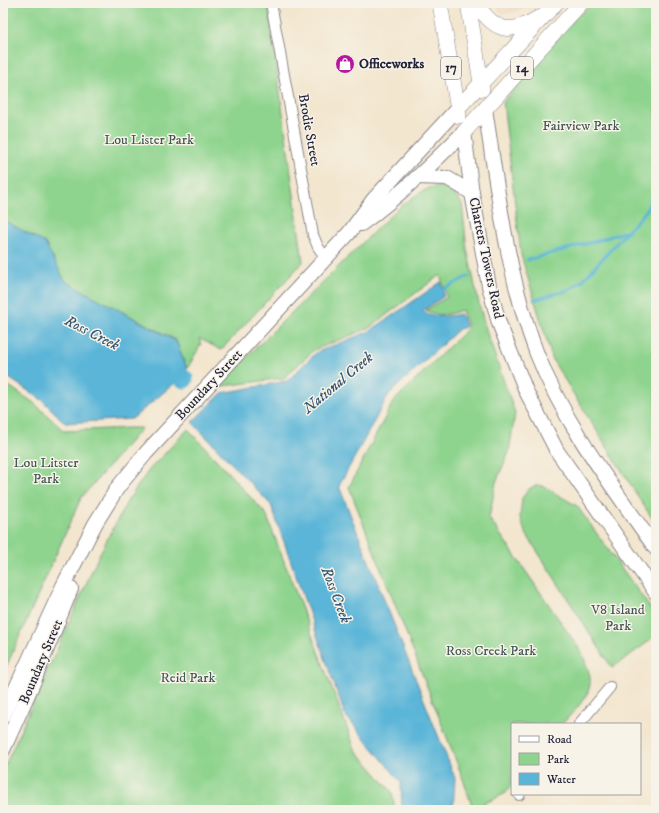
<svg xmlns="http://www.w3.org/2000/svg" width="659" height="813" font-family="'IM FELL DW Pica',serif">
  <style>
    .built { fill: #edd7bb }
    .green { fill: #8fd48e; stroke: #587b64 }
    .water { fill: #5ab5d8; stroke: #3e6c8a }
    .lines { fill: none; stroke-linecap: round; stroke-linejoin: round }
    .stream { stroke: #5ab5d8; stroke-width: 3 }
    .river { stroke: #5ab5d8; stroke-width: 19 }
    .minor-casing { stroke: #8a8485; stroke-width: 12 }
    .secondary-casing { stroke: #8a8485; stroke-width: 16 }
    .primary-casing { stroke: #8a8485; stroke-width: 16 }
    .minor { stroke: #fff; stroke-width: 10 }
    .secondary { stroke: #fff; stroke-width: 14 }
    .primary { stroke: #fff; stroke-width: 15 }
    .labels { text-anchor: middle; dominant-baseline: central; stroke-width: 3; stroke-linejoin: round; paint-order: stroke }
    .shield { fill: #f7f3e8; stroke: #62616f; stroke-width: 1 }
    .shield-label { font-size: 13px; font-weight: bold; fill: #22223b }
    .poi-label { font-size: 14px; font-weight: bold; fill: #22223b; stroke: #f7f3e8; text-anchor: start }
    .park-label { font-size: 14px; fill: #435754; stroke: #f7f3e8 }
    .street-label { font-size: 14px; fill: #22223b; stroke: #f7f3e8 }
    .water-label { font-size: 15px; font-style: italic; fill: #365572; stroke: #f7f3e8 }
  </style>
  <rect width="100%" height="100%" fill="#f7f3e8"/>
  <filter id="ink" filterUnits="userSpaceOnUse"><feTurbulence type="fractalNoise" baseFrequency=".025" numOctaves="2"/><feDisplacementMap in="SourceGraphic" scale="8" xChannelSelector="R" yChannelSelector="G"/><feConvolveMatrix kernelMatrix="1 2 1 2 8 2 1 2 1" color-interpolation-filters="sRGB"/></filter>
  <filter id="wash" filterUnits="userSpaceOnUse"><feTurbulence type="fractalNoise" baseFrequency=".012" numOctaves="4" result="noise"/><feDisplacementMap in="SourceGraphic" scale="16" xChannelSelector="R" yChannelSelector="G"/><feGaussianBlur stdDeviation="0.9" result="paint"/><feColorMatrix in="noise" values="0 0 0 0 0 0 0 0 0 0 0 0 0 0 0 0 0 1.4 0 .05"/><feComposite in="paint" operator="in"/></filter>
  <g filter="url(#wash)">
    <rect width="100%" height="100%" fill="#f3e6cf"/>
    <path class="built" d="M 493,3 L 538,3 L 533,8 L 502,14 Z"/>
    <g class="green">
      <path d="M 3,3 L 268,3 L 303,262 L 221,350 L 199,338 L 201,344 L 187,369 L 176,340 L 64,281 L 45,243 L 3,220 Z"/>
      <path d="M 593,3 L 656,3 L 656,524 L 642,503 L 553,361 L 521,255 L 503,102 L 572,21 Z"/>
      <path d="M 437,186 L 448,189 L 453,192 L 462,204 L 467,249 L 479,304 L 487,333 L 515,413 L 509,452 L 496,482 L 489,518 L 582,653 C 585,663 591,673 590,683 C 590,697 571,714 562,724 L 512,724 L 512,785 L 506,793 L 473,809 L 462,776 L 349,487 L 393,402 L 468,328 L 462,310 C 449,315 438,317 426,310 L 447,297 L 440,275 L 369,328 L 314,350 L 284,378 L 216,387 L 395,211 C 408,201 422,189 437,186 Z"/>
      <path d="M 3,382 L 34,403 L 64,431 L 129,428 L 142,428 L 81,498 L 3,674 Z"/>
      <path d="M 188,429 L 266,514 L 355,749 L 392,792 L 395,810 L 3,810 L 3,770 L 99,555 L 128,500 L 149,470 Z"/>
      <path d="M 538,485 L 543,486 L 577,506 L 656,616 L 656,634 L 648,642 L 612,668 L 525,532 L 520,517 L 522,498 L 530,488 Z"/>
    </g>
    <g class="water">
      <path d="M 3,220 L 45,243 L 65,281 L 176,341 L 187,369 L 176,382 L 132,419 L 65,423 L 42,400 L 3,374 Z"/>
      <path d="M 441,282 L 444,296 L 422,311 C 435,318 447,317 461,314 L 466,327 L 459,329 L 389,394 L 339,486 L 455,778 L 453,810 L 402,810 L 401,782 L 345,715 L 271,505 L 192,422 L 222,393 L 287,381 L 317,352 L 370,331 Z"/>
    </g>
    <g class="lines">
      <g class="stream">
        <path d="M 647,209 L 656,186"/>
        <path d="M 527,260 L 596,241 L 627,231"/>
        <path d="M 440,291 L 469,276"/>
        <path d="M 534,300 L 568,290 L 582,281 L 656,200"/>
      </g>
      <path class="river" d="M 157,364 L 171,371 L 184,379"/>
    </g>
  </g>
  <g filter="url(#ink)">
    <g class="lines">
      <g class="minor-casing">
        <g id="minor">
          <path d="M 271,3 L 313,235 L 318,247 L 326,258"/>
          <path d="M 579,724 L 610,687"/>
          <path d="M 519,795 L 520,794"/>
        </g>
      </g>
      <g class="secondary-casing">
        <g id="secondary">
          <path d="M 485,109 C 498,191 507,276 537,354 C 565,425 613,487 656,549"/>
          <path d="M 464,132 L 472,193 L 489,286 L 499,323 L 526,391 L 557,451 L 656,593"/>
          <path d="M 417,177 L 447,178 L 472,193"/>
          <path d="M 361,224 C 398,197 431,165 464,132"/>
          <path d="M 3,716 L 63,586 L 95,524 L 118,487 L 146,453 L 349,233 L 373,200 L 457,109"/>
          <path d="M 3,750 L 34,681 L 71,589"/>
        </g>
      </g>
      <g class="primary-casing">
        <g id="primary">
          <path d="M 440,3 L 459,116"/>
          <path d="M 468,3 L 482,89"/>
          <path d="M 476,3 C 494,31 509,36 538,18"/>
          <path d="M 457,109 L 556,3"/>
          <path d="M 464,132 L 581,3"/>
        </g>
      </g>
      <use href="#minor" class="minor"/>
      <use href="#secondary" class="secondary"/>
      <use href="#primary" class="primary"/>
    </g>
  </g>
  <defs>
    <g id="shop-disc" transform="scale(1)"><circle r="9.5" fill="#b5179e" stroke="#f7f3e8"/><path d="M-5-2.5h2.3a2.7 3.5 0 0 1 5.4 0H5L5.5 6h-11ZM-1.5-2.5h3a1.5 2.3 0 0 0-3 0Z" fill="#fff"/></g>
  </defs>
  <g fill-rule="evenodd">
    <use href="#shop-disc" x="345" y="64"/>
  </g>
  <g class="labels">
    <g class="shield">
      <rect x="441" y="57" width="20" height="22" rx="3"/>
      <rect x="511" y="57" width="22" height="22" rx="3"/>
    </g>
    <g class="shield-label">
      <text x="451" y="68">17</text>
      <text x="522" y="68">14</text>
    </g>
    <g class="poi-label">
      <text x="359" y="64">Officeworks</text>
    </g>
    <g class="park-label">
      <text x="581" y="126">Fairview Park</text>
      <text x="149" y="140">Lou Lister Park</text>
      <text x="46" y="463">Lou Litster<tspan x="46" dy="16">Park</tspan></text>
      <text x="618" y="610">V8 Island<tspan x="618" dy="16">Park</tspan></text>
      <text x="491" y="651">Ross Creek Park</text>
      <text x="188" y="678">Reid Park</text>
    </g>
    <g class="street-label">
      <text transform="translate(309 130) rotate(80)">Brodie Street</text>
      <text transform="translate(486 258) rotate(78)">Charters Towers Road</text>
      <text transform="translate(209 385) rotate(-47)">Boundary Street</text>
      <text transform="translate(41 662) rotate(-67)">Boundary Street</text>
    </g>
    <g class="water-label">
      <text transform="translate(92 333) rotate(27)">Ross Creek</text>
      <text transform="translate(338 383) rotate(-40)">National Creek</text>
      <text transform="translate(336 595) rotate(69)">Ross Creek</text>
    </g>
  </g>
  <rect width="659" height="813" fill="none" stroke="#f7f3e8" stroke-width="16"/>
  <rect x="511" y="723" width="130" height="72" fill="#f7f3e8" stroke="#a29fa3"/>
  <rect x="519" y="736" width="20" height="6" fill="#ffffff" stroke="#a29fa3"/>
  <text x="547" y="743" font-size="12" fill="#22223b">Road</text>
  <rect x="519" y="753" width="20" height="12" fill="#8fd48e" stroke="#a29fa3"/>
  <text x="547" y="763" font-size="12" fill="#22223b">Park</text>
  <rect x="519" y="773" width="20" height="12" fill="#5ab5d8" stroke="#a29fa3"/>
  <text x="547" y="783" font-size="12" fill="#22223b">Water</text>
</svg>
